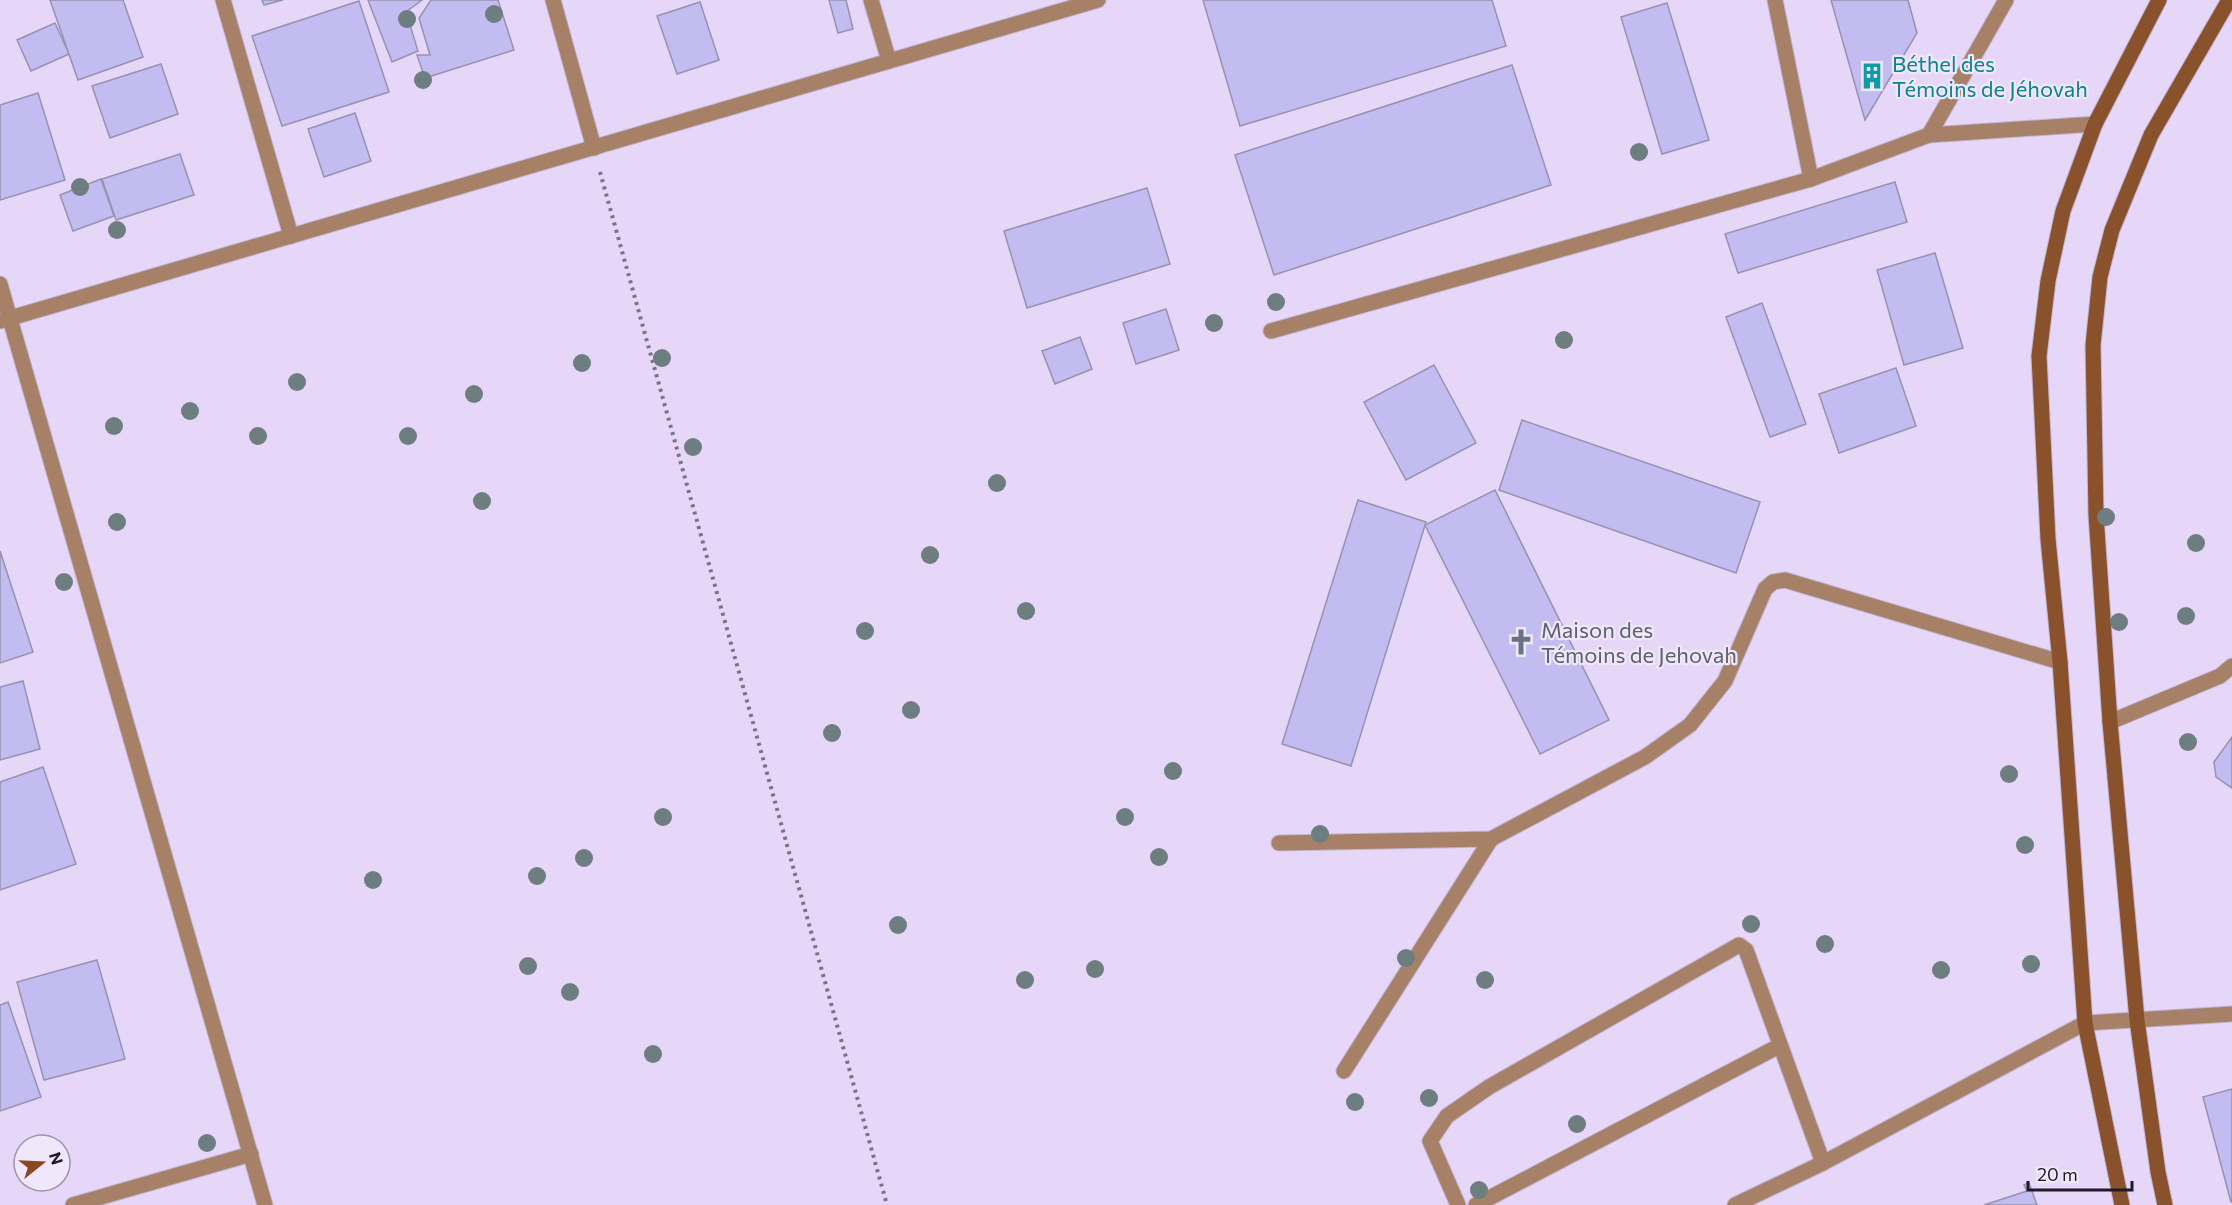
<svg xmlns="http://www.w3.org/2000/svg" width="2232" height="1205" font-family="Commissioner,sans-serif">
  <style>
    .building { fill: #c2bcf0; stroke: #9592b2; stroke-width: 1.5 }
    .lines { fill: none; stroke-linecap: round; stroke-linejoin: round }
    .lane-casing { stroke: #c2b5d2; stroke-width: 17 }
    .street-casing { stroke: #c2b5d2; stroke-width: 17 }
    .secondary-casing { stroke: #c2b5d2; stroke-width: 17 }
    .path { stroke: #7c7288; stroke-width: 4; stroke-dasharray: 3 4.5; stroke-linecap: butt }
    .lane { stroke: #a78068; stroke-width: 15 }
    .street { stroke: #a78068; stroke-width: 15 }
    .secondary { stroke: #89522d; stroke-width: 15 }
    .tree { fill: #6d7d80 }
    .labels { text-anchor: middle; dominant-baseline: central; stroke-width: 4.5; stroke-linejoin: round; paint-order: stroke }
    .culture-label { font-size: 22px; fill: #0d838f; stroke: #f0e7fb; text-anchor: start }
    .worship-label { font-size: 22px; fill: #5b616d; stroke: #f0e7fb; text-anchor: start }
  </style>
  <rect width="100%" height="100%" fill="#e6d7f8"/>
  <g class="building">
    <path d="M 50,0 L 123,0 L 143,57 L 78,80 Z"/>
    <path d="M 262,0 L 283,0 L 264,5 Z"/>
    <path d="M 368,0 L 422,0 L 406,12 L 418,51 L 392,62 Z"/>
    <path d="M 431,0 L 498,0 L 514,50 L 425,78 L 417,55 L 430,55 L 419,18 Z"/>
    <path d="M 829,0 L 846,0 L 853,29 L 838,33 Z"/>
    <path d="M 1203,0 L 1492,0 L 1506,46 L 1240,126 Z"/>
    <path d="M 1831,0 L 1908,0 L 1917,33 L 1865,120 Z"/>
    <path d="M 359,1 L 389,92 L 282,126 L 252,36 Z"/>
    <path d="M 700,2 L 719,60 L 677,74 L 657,16 Z"/>
    <path d="M 1667,3 L 1709,140 L 1662,154 L 1621,17 Z"/>
    <path d="M 55,23 L 69,54 L 31,71 L 17,40 Z"/>
    <path d="M 161,64 L 178,114 L 110,138 L 92,86 Z"/>
    <path d="M 1512,65 L 1551,185 L 1274,275 L 1235,155 Z"/>
    <path d="M 38,93 L 65,180 L 0,200 L 0,105 Z"/>
    <path d="M 355,113 L 371,161 L 324,177 L 308,129 Z"/>
    <path d="M 180,154 L 194,195 L 116,220 L 102,179 Z"/>
    <path d="M 101,179 L 114,216 L 73,231 L 60,195 Z"/>
    <path d="M 1895,182 L 1907,222 L 1738,273 L 1725,234 Z"/>
    <path d="M 1147,188 L 1170,264 L 1027,308 L 1004,231 Z"/>
    <path d="M 1935,253 L 1963,348 L 1904,365 L 1877,270 Z"/>
    <path d="M 1762,303 L 1806,424 L 1770,437 L 1726,317 Z"/>
    <path d="M 1166,309 L 1179,350 L 1136,364 L 1123,323 Z"/>
    <path d="M 1080,337 L 1092,369 L 1055,384 L 1042,351 Z"/>
    <path d="M 1434,365 L 1476,443 L 1406,480 L 1364,402 Z"/>
    <path d="M 1896,368 L 1916,426 L 1839,453 L 1819,394 Z"/>
    <path d="M 1522,420 L 1760,502 L 1736,573 L 1499,490 Z"/>
    <path d="M 1495,490 L 1609,720 L 1540,754 L 1425,525 Z"/>
    <path d="M 1358,500 L 1426,522 L 1351,766 L 1282,744 Z"/>
    <path d="M 0,551 L 33,652 L 0,663 Z"/>
    <path d="M 23,681 L 40,749 L 0,760 L 0,687 Z"/>
    <path d="M 2232,737 L 2232,788 L 2216,777 L 2214,762 Z"/>
    <path d="M 43,767 L 76,864 L 0,890 L 0,782 Z"/>
    <path d="M 97,960 L 125,1059 L 44,1080 L 17,982 Z"/>
    <path d="M 8,1002 L 41,1097 L 0,1111 L 0,1005 Z"/>
    <path d="M 2232,1089 L 2232,1202 L 2231,1202 L 2203,1097 Z"/>
    <path d="M 2029,1183 L 2037,1205 L 1984,1205 L 2027,1191 L 2024,1185 Z"/>
  </g>
  <g class="lines">
    <g class="lane-casing">
      <g id="lane">
        <path d="M 1929,135 L 2006,0"/>
        <path d="M 1279,843 L 1491,839 L 1645,757 L 1690,725 L 1725,681 L 1765,589 L 1773,582 L 1785,580 L 2060,662"/>
        <path d="M 1344,1071 L 1491,839"/>
        <path d="M 1458,1205 L 1430,1141 L 1447,1116 L 1489,1087 L 1739,945 L 1746,950 L 1823,1163"/>
        <path d="M 1476,1205 L 1779,1046"/>
      </g>
    </g>
    <g class="street-casing">
      <g id="street">
        <path d="M 223,0 L 291,236"/>
        <path d="M 553,0 L 594,148"/>
        <path d="M 871,0 L 889,61"/>
        <path d="M 1775,0 L 1811,179"/>
        <path d="M 0,284 L 265,1205"/>
        <path d="M 0,321 L 1098,0"/>
        <path d="M 1271,331 L 1811,179 L 1929,135 L 2095,124"/>
        <path d="M 2110,722 L 2220,676 L 2232,666"/>
        <path d="M 73,1205 L 251,1154"/>
        <path d="M 1735,1205 L 1823,1163 L 2085,1023 L 2232,1014"/>
      </g>
    </g>
    <g class="secondary-casing">
      <g id="secondary">
        <path d="M 2122,1205 L 2085,1023 L 2060,662 L 2048,539 L 2039,356 L 2048,281 L 2063,211 L 2095,124 L 2159,0"/>
        <path d="M 2165,1205 L 2158,1172 L 2137,1020 L 2110,722 L 2096,515 L 2093,345 L 2100,277 L 2112,230 L 2151,135 L 2229,0"/>
      </g>
    </g>
    <path class="path" d="M 600,172 L 887,1205"/>
    <use href="#lane" class="lane"/>
    <use href="#street" class="street"/>
    <use href="#secondary" class="secondary"/>
  </g>
  <g class="tree">
    <circle cx="494" cy="14" r="9"/>
    <circle cx="407" cy="19" r="9"/>
    <circle cx="423" cy="80" r="9"/>
    <circle cx="1639" cy="152" r="9"/>
    <circle cx="80" cy="187" r="9"/>
    <circle cx="117" cy="230" r="9"/>
    <circle cx="1276" cy="302" r="9"/>
    <circle cx="1214" cy="323" r="9"/>
    <circle cx="1564" cy="340" r="9"/>
    <circle cx="662" cy="358" r="9"/>
    <circle cx="582" cy="363" r="9"/>
    <circle cx="297" cy="382" r="9"/>
    <circle cx="474" cy="394" r="9"/>
    <circle cx="190" cy="411" r="9"/>
    <circle cx="114" cy="426" r="9"/>
    <circle cx="258" cy="436" r="9"/>
    <circle cx="408" cy="436" r="9"/>
    <circle cx="693" cy="447" r="9"/>
    <circle cx="997" cy="483" r="9"/>
    <circle cx="482" cy="501" r="9"/>
    <circle cx="2106" cy="517" r="9"/>
    <circle cx="117" cy="522" r="9"/>
    <circle cx="2196" cy="543" r="9"/>
    <circle cx="930" cy="555" r="9"/>
    <circle cx="64" cy="582" r="9"/>
    <circle cx="1026" cy="611" r="9"/>
    <circle cx="2186" cy="616" r="9"/>
    <circle cx="2119" cy="622" r="9"/>
    <circle cx="865" cy="631" r="9"/>
    <circle cx="911" cy="710" r="9"/>
    <circle cx="832" cy="733" r="9"/>
    <circle cx="2188" cy="742" r="9"/>
    <circle cx="1173" cy="771" r="9"/>
    <circle cx="2009" cy="774" r="9"/>
    <circle cx="663" cy="817" r="9"/>
    <circle cx="1125" cy="817" r="9"/>
    <circle cx="1320" cy="834" r="9"/>
    <circle cx="2025" cy="845" r="9"/>
    <circle cx="1159" cy="857" r="9"/>
    <circle cx="584" cy="858" r="9"/>
    <circle cx="537" cy="876" r="9"/>
    <circle cx="373" cy="880" r="9"/>
    <circle cx="1751" cy="924" r="9"/>
    <circle cx="898" cy="925" r="9"/>
    <circle cx="1825" cy="944" r="9"/>
    <circle cx="1406" cy="958" r="9"/>
    <circle cx="2031" cy="964" r="9"/>
    <circle cx="528" cy="966" r="9"/>
    <circle cx="1095" cy="969" r="9"/>
    <circle cx="1941" cy="970" r="9"/>
    <circle cx="1025" cy="980" r="9"/>
    <circle cx="1485" cy="980" r="9"/>
    <circle cx="570" cy="992" r="9"/>
    <circle cx="653" cy="1054" r="9"/>
    <circle cx="1429" cy="1098" r="9"/>
    <circle cx="1355" cy="1102" r="9"/>
    <circle cx="1577" cy="1124" r="9"/>
    <circle cx="207" cy="1143" r="9"/>
    <circle cx="1479" cy="1190" r="9"/>
  </g>
  <defs>
    <g id="building-bare" transform="scale(2.07)"><path d="M-4-6H4V6H1V3H-1V6H-4ZM-2.5-4.3h1.7v1.8h-1.7ZM.8-4.3h1.7v1.8H.8ZM-2.5-1h1.7V.8h-1.7ZM.8-1h1.7V.8H.8Z" fill="#0f9aa8" stroke="#f0e7fb" stroke-width="2.5" paint-order="stroke"/></g>
    <g id="church-bare" transform="scale(2.07)"><path d="M-1.2-6h2.4v3.5h3.3v2.4h-3.3V6h-2.4V-.1h-3.3v-2.4h3.3Z" fill="#6b7280" stroke="#f0e7fb" stroke-width="2.5" paint-order="stroke"/></g>
  </defs>
  <g fill-rule="evenodd">
    <use href="#building-bare" x="1872" y="76"/>
    <use href="#church-bare" x="1521" y="642"/>
  </g>
  <g class="labels">
    <g class="culture-label">
      <text x="1892" y="63">Béthel des<tspan x="1892" dy="25">Témoins de Jéhovah</tspan></text>
    </g>
    <g class="worship-label">
      <text x="1541" y="629">Maison des<tspan x="1541" dy="25">Témoins de Jehovah</tspan></text>
    </g>
  </g>
  <g transform="translate(42 1163) rotate(72)"><circle r="28" fill="#f0e7fb" stroke="#9c95a6" stroke-width="1.5"/>
  <path d="M0-4.5L10 22L0 15L-10 22Z" fill="#8d4720"/>
  <text y="-9" font-size="16" font-weight="bold" text-anchor="middle" fill="#1f1a26">N</text>
  </g>
  <path d="M2028 1181v9h104v-9" fill="none" stroke="#1f1a26" stroke-width="3"/>
  <text x="2037" y="1181" font-size="18" fill="#1f1a26" stroke="#f0e7fb" stroke-width="4.5" paint-order="stroke">20 m</text>
</svg>
